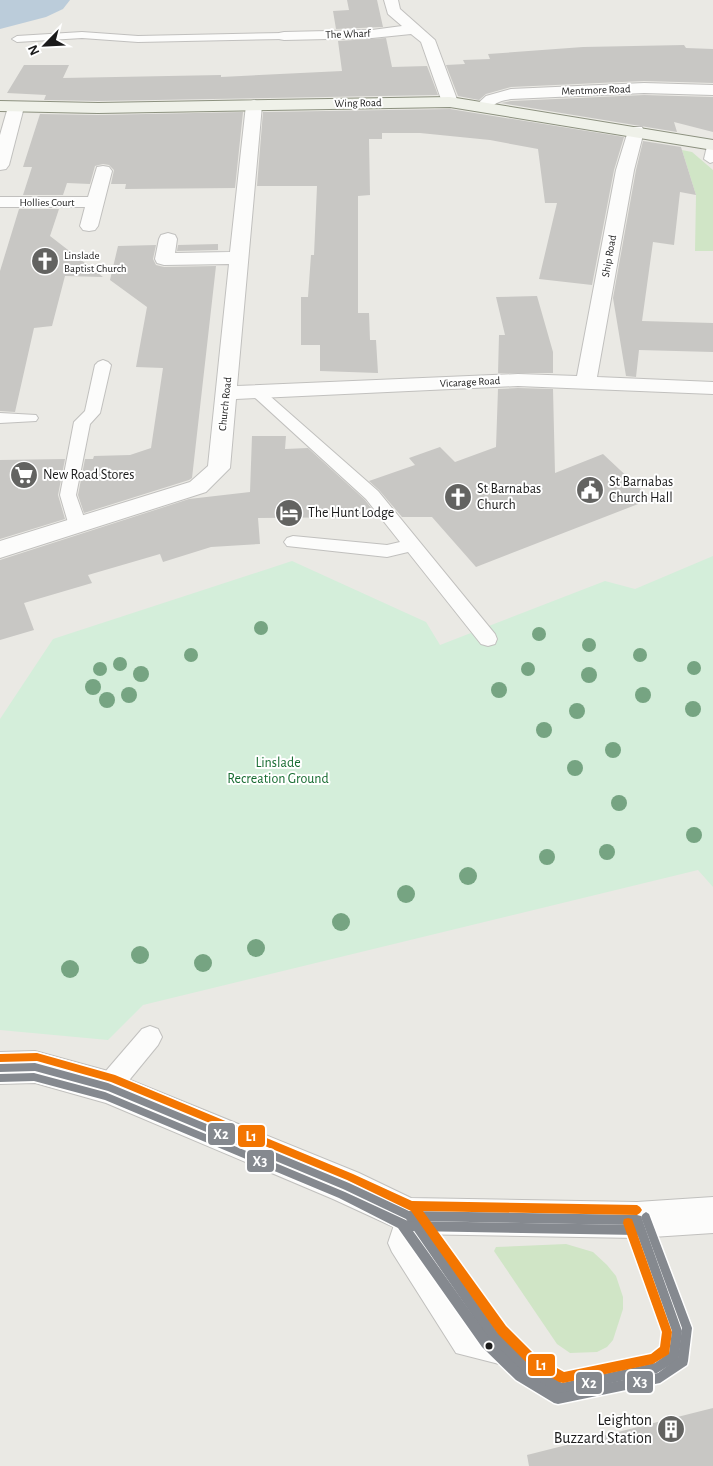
<svg xmlns="http://www.w3.org/2000/svg" width="713" height="1466" font-family="'Alegreya Sans',sans-serif">
  <style>
    .grass { fill: #d0e5c6 }
    .park { fill: #d4eeda }
    .water { fill: #bbccda }
    .building { fill: #c8c7c4 }
    .lines { fill: none; stroke-linecap: round; stroke-linejoin: round }
    .lane-casing { stroke: #c1c0be; stroke-width: 2 }
    .street-casing { stroke: #c1c0be; stroke-width: 2 }
    .secondary-casing { stroke: #8c917f; stroke-width: 2 }
    .lane { fill: #fcfcfb; fill-rule: evenodd }
    .street { fill: #fcfcfb; fill-rule: evenodd }
    .secondary { fill: #eff1e9; fill-rule: evenodd }
    .bus-1-casing { stroke: #fff; stroke-width: 3 }
    .bus-2-casing { stroke: #fff; stroke-width: 3 }
    .bus-3-casing { stroke: #fff; stroke-width: 3 }
    .bus-1 { fill: #85898f; fill-rule: evenodd }
    .bus-2 { fill: #85898f; fill-rule: evenodd }
    .bus-3 { fill: #f47601; fill-rule: evenodd }
    .tree { fill: #76a482 }
    .bus-dot { fill: #1b1b1b; stroke: #fff; stroke-width: 2 }
    .labels { text-anchor: middle; dominant-baseline: central; stroke-width: 4; stroke-linejoin: round; paint-order: stroke }
    .far-street-label { font-size: 11px; fill: #1b1b1b; stroke: #fff }
    .far-poi-label { font-size: 11px; fill: #1b1b1b; stroke: #fff; text-anchor: start }
    .poi-label { font-size: 14px; fill: #1b1b1b; stroke: #fff; text-anchor: start }
    .park-label { font-size: 14px; fill: #176c31; stroke: #fff }
    .near-poi-label { font-size: 16px; fill: #1b1b1b; stroke: #fff; text-anchor: end }
    .line-badge { stroke: #fff; stroke-width: 2 }
    .badge-label { font-size: 14px; text-anchor: middle; font-weight: bold; fill: #fff }
  </style>
  <rect width="100%" height="100%" fill="#eae9e4"/>
  <g class="grass">
    <path d="M 682,150 L 692,152 L 713,170 L 713,251 L 695,251 L 696,195 Z"/>
    <path d="M 566,1244 L 593,1252 L 607,1265 L 616,1276 L 623,1297 L 623,1309 L 613,1340 L 607,1347 L 597,1352 L 570,1353 L 557,1344 L 494,1251 L 496,1247 Z"/>
  </g>
  <path class="park" d="M 713,556 L 713,887 L 698,870 L 143,1005 L 108,1040 L 0,1030 L 0,719 L 53,639 L 292,561 L 426,622 L 440,645 L 605,581 L 635,589 Z"/>
  <path class="water" d="M 0,0 L 70,0 L 63,9 L 46,17 L 0,29 Z"/>
  <g class="building">
    <path d="M 347,0 L 377,0 L 383,27 L 336,29 L 333,11 L 349,10 Z"/>
    <path d="M 386,38 L 392,67 L 427,66 L 438,95 L 98,101 L 44,100 L 46,95 L 7,93 L 24,65 L 69,65 L 63,78 L 221,75 L 221,77 L 342,71 L 338,41 Z"/>
    <path d="M 684,45 L 686,48 L 713,49 L 713,83 L 644,81 L 511,87 L 486,94 L 479,100 L 458,96 L 446,65 L 465,64 L 463,60 L 490,59 L 488,54 L 583,47 Z"/>
    <path d="M 644,95 L 713,97 L 713,132 L 674,122 L 677,132 L 501,103 L 511,101 Z"/>
    <path d="M 450,109 L 624,137 L 614,170 L 592,285 L 539,279 L 557,203 L 545,203 L 538,149 L 490,140 L 420,133 L 382,133 L 382,139 L 369,139 L 370,195 L 358,196 L 358,313 L 369,313 L 370,340 L 376,340 L 378,373 L 320,371 L 320,345 L 301,345 L 301,297 L 308,297 L 311,255 L 314,255 L 317,186 L 257,186 L 263,112 Z"/>
    <path d="M 243,112 L 235,188 L 125,189 L 126,184 L 111,184 L 114,170 L 109,165 L 103,164 L 95,166 L 90,184 L 67,183 L 63,195 L 23,195 L 32,167 L 23,167 L 40,114 L 98,115 Z"/>
    <path d="M 643,141 L 681,147 L 696,195 L 680,192 L 674,245 L 653,242 L 642,321 L 713,323 L 713,352 L 639,350 L 636,377 L 626,376 L 613,298 L 636,170 Z"/>
    <path d="M 19,209 L 59,209 L 50,236 L 103,277 L 65,276 L 52,326 L 34,328 L 15,412 L 0,411 L 0,271 Z"/>
    <path d="M 218,244 L 218,250 L 177,251 L 178,245 Z"/>
    <path d="M 156,245 L 153,259 L 156,265 L 164,267 L 216,266 L 192,478 L 189,480 L 84,513 L 78,495 L 85,459 L 93,459 L 94,456 L 130,455 L 151,448 L 163,368 L 136,367 L 147,307 L 110,280 L 118,246 Z"/>
    <path d="M 537,296 L 553,352 L 553,373 L 498,373 L 499,335 L 505,335 L 496,297 Z"/>
    <path d="M 518,388 L 553,389 L 555,473 L 603,454 L 651,499 L 476,567 L 432,517 L 402,517 L 379,490 L 369,481 L 415,465 L 409,458 L 440,447 L 455,462 L 496,447 L 498,389 Z"/>
    <path d="M 252,436 L 286,436 L 285,449 L 308,448 L 365,500 L 378,517 L 258,518 L 260,544 L 211,547 L 163,562 L 160,554 L 88,575 L 92,583 L 24,603 L 34,630 L 0,640 L 0,560 L 189,499 L 250,492 Z"/>
    <path d="M 65,459 L 58,495 L 65,519 L 0,539 L 0,460 Z"/>
    <path d="M 713,1408 L 713,1466 L 529,1466 L 527,1455 Z"/>
  </g>
  <g class="lines">
    <g class="lane-casing">
      <g id="lane">
        <path d="M 82,32 L 138,36 L 284,33 L 289,36 L 284,39 L 138,42 L 82,38 L 17,42 L 12,39 L 17,36 Z"/>
        <path d="M 708,142 L 713,142 L 713,162 L 710,163 L 704,159 Z"/>
        <path d="M 103,360 L 108,362 L 111,365 L 100,413 L 90,424 L 76,495 L 87,526 L 84,530 L 78,532 L 72,530 L 69,526 L 60,495 L 74,422 L 85,411 L 95,365 L 98,362 Z"/>
        <path d="M 257,387 L 262,389 L 378,491 L 495,634 L 497,639 L 495,644 L 488,646 L 481,644 L 408,552 L 387,557 L 287,546 L 284,542 L 287,538 L 293,536 L 387,545 L 400,542 L 366,499 L 252,395 L 249,392 L 252,389 Z"/>
        <path d="M 0,413 L 36,415 L 38,418 L 36,421 L 0,423 Z"/>
        <path d="M 150,1026 L 158,1029 L 162,1037 L 158,1045 L 117,1095 L 108,1099 L 99,1095 L 96,1087 L 99,1079 L 142,1029 Z"/>
        <path d="M 409,1203 L 418,1207 L 504,1327 L 536,1358 L 563,1374 L 651,1355 L 661,1348 L 663,1331 L 624,1220 L 628,1211 L 637,1207 L 646,1211 L 691,1331 L 688,1356 L 684,1366 L 667,1378 L 657,1382 L 561,1403 L 516,1378 L 503,1365 L 456,1353 L 392,1252 L 388,1243 L 400,1207 Z"/>
      </g>
    </g>
    <g class="street-casing">
      <g id="street">
        <path d="M 384,0 L 398,0 L 400,9 L 435,40 L 458,102 L 456,105 L 444,105 L 442,102 L 421,42 L 411,34 L 372,38 L 284,40 L 279,39 L 277,36 L 279,33 L 284,32 L 372,30 L 402,26 L 388,14 Z"/>
        <path d="M 644,83 L 713,85 L 713,95 L 644,93 L 511,99 C 507,100 503,100 499,102 C 490,106 488,113 476,110 L 474,107 L 486,96 L 511,89 Z"/>
        <path d="M 254,100 L 260,102 L 262,105 L 237,386 L 518,374 L 577,376 L 616,170 L 628,131 L 630,127 L 642,127 L 644,131 L 634,170 L 597,377 L 713,382 L 713,394 L 518,386 L 236,399 L 230,468 L 206,492 L 0,558 L 0,541 L 190,482 L 208,466 L 229,264 L 164,265 L 157,263 L 155,259 L 159,239 L 161,235 L 168,233 L 175,235 L 177,239 L 175,253 L 230,252 L 246,105 L 248,102 Z"/>
        <path d="M 16,102 L 22,104 L 24,107 L 9,165 L 6,169 L 0,170 L 0,135 L 8,107 L 10,104 Z"/>
        <path d="M 103,166 L 109,167 L 112,171 L 98,226 L 95,230 L 89,231 L 83,230 L 80,226 L 85,207 L 0,207 L 0,197 L 88,197 L 97,167 Z"/>
        <path d="M 35,1051 L 108,1071 L 359,1173 L 411,1198 L 637,1202 L 713,1197 L 713,1233 L 637,1238 L 409,1234 L 333,1199 L 106,1103 L 35,1083 L 0,1084 L 0,1052 Z"/>
      </g>
    </g>
    <g class="secondary-casing">
      <path id="secondary" d="M 450,97 L 713,140 L 713,150 L 450,107 L 98,113 L 0,111 L 0,101 L 98,103 Z"/>
    </g>
    <use href="#lane" class="lane"/>
    <use href="#street" class="street"/>
    <use href="#secondary" class="secondary"/>
    <g class="bus-1-casing">
      <path id="bus-1" d="M 35,1063 L 108,1083 L 349,1183 L 409,1211 L 637,1215 L 641,1216 L 682,1331 L 679,1356 L 678,1360 L 657,1373 L 561,1394 L 557,1393 L 522,1372 L 490,1341 L 406,1219 L 343,1189 L 108,1091 L 35,1071 L 0,1072 L 0,1064 ZM 419,1221 L 634,1225 L 672,1331 L 669,1353 L 655,1363 L 562,1383 L 530,1364 L 498,1333 Z"/>
    </g>
    <g class="bus-2-casing">
      <path id="bus-2" d="M 34,1073 L 105,1092 L 345,1192 L 408,1221 L 637,1225 L 641,1226 L 642,1230 L 641,1234 L 637,1235 L 413,1231 L 490,1339 L 524,1372 L 559,1393 L 658,1373 L 678,1358 L 682,1328 L 641,1217 L 643,1214 L 646,1212 L 649,1214 L 692,1328 L 688,1361 L 687,1365 L 660,1383 L 558,1404 L 554,1403 L 516,1380 L 482,1347 L 398,1228 L 339,1198 L 105,1100 L 34,1081 L 0,1082 L 0,1074 Z"/>
    </g>
    <g class="bus-3-casing">
      <path id="bus-3" d="M 37,1053 L 115,1075 L 353,1174 L 412,1201 L 637,1205 L 640,1207 L 642,1210 L 640,1213 L 637,1215 L 423,1211 L 506,1326 L 536,1356 L 564,1372 L 651,1354 L 660,1347 L 662,1332 L 623,1223 L 624,1219 L 628,1218 L 632,1219 L 672,1332 L 669,1354 L 653,1364 L 563,1383 L 559,1382 L 528,1364 L 498,1334 L 411,1211 L 347,1180 L 111,1082 L 37,1061 L 0,1062 L 0,1054 Z"/>
    </g>
    <use href="#bus-1" class="bus-1"/>
    <use href="#bus-2" class="bus-2"/>
    <use href="#bus-3" class="bus-3"/>
  </g>
  <g class="tree">
    <circle cx="261" cy="628" r="7"/>
    <circle cx="539" cy="634" r="7"/>
    <circle cx="589" cy="645" r="7"/>
    <circle cx="191" cy="655" r="7"/>
    <circle cx="640" cy="655" r="7"/>
    <circle cx="120" cy="664" r="7"/>
    <circle cx="694" cy="668" r="7"/>
    <circle cx="100" cy="669" r="7"/>
    <circle cx="528" cy="669" r="7"/>
    <circle cx="141" cy="674" r="8"/>
    <circle cx="589" cy="675" r="8"/>
    <circle cx="93" cy="687" r="8"/>
    <circle cx="499" cy="690" r="8"/>
    <circle cx="129" cy="695" r="8"/>
    <circle cx="643" cy="695" r="8"/>
    <circle cx="107" cy="700" r="8"/>
    <circle cx="693" cy="709" r="8"/>
    <circle cx="577" cy="711" r="8"/>
    <circle cx="544" cy="730" r="8"/>
    <circle cx="613" cy="750" r="8"/>
    <circle cx="575" cy="768" r="8"/>
    <circle cx="619" cy="803" r="8"/>
    <circle cx="694" cy="835" r="8"/>
    <circle cx="607" cy="852" r="8"/>
    <circle cx="547" cy="857" r="8"/>
    <circle cx="468" cy="876" r="9"/>
    <circle cx="406" cy="894" r="9"/>
    <circle cx="341" cy="922" r="9"/>
    <circle cx="256" cy="948" r="9"/>
    <circle cx="140" cy="955" r="9"/>
    <circle cx="203" cy="963" r="9"/>
    <circle cx="70" cy="969" r="9"/>
  </g>
  <defs>
    <g id="church-disc" transform="scale(1.4375)"><circle r="9.5" fill="#636361" stroke="#fff"/><path d="M-1.2-6h2.4v3.5h3.3v2.4h-3.3V6h-2.4V-.1h-3.3v-2.4h3.3Z" fill="#fff"/></g>
    <g id="supermarket-disc" transform="scale(1.4375)"><circle r="9.5" fill="#636361" stroke="#fff"/><path d="M-6-5.5h2.5l.6 2H6L4.5 2H-2.5L-4.4-4H-6ZM-1.5 3.2a1.3 1.3 0 1 0 .1 0ZM3 3.2a1.3 1.3 0 1 0 .1 0Z" fill="#fff"/></g>
    <g id="civic-disc" transform="scale(1.4375)"><circle r="9.5" fill="#636361" stroke="#fff"/><path d="M-.6-6.5H3V-4.5H.6V-3L4-1V1h2V6H-6V1h2V-1L-.6-3ZM-1.2 2.5V6h2.4V2.5Z" fill="#fff"/></g>
    <g id="hotel-disc" transform="scale(1.4375)"><circle r="9.5" fill="#636361" stroke="#fff"/><path d="M-6-4.5h1.5V1H6V5H4.5V3h-9V5H-6ZM-4 0a1.8 1.8 0 1 1 3.6 0ZM.5 0V-2.5h3Q6-2.5 6 0Z" fill="#fff"/></g>
    <g id="building-disc" transform="scale(1.4375)"><circle r="9.5" fill="#636361" stroke="#fff"/><path d="M-4-6H4V6H1V3H-1V6H-4ZM-2.5-4.3h1.7v1.8h-1.7ZM.8-4.3h1.7v1.8H.8ZM-2.5-1h1.7V.8h-1.7ZM.8-1h1.7V.8H.8Z" fill="#fff"/></g>
  </defs>
  <g fill-rule="evenodd">
    <use href="#church-disc" x="45" y="261"/>
    <use href="#supermarket-disc" x="24" y="475"/>
    <use href="#civic-disc" x="590" y="490"/>
    <use href="#church-disc" x="458" y="497"/>
    <use href="#hotel-disc" x="289" y="513"/>
    <use href="#building-disc" x="671" y="1429"/>
  </g>
  <circle class="bus-dot" cx="489" cy="1346" r="4.5"/>
  <g class="labels">
    <g class="far-street-label">
      <text transform="translate(348 34) rotate(-2)">The Wharf</text>
      <text transform="translate(596 90) rotate(-2)">Mentmore Road</text>
      <text transform="translate(358 103) rotate(-1)">Wing Road</text>
      <text x="47" y="202">Hollies Court</text>
      <text transform="translate(609 256) rotate(-80)">Ship Road</text>
      <text transform="translate(470 382) rotate(-3)">Vicarage Road</text>
      <text transform="translate(225 404) rotate(-84)">Church Road</text>
    </g>
    <g class="far-poi-label">
      <text x="64" y="255">Linslade<tspan x="64" dy="13">Baptist Church</tspan></text>
    </g>
    <g class="poi-label">
      <text x="43" y="475">New Road Stores</text>
      <text x="609" y="482">St Barnabas<tspan x="609" dy="16">Church Hall</tspan></text>
      <text x="477" y="489">St Barnabas<tspan x="477" dy="16">Church</tspan></text>
      <text x="308" y="513">The Hunt Lodge</text>
    </g>
    <g class="park-label">
      <text x="278" y="763">Linslade<tspan x="278" dy="16">Recreation Ground</tspan></text>
    </g>
    <g class="near-poi-label">
      <text x="652" y="1420">Leighton<tspan x="652" dy="18">Buzzard Station</tspan></text>
    </g>
  </g>
  <g class="line-badge">
    <rect x="207" y="1122" width="29" height="24" rx="5" fill="#85898f"/>
    <rect x="237" y="1124" width="29" height="24" rx="5" fill="#f47601"/>
    <rect x="246" y="1149" width="29" height="24" rx="5" fill="#85898f"/>
    <rect x="527" y="1353" width="29" height="24" rx="5" fill="#f47601"/>
    <rect x="626" y="1370" width="28" height="24" rx="5" fill="#85898f"/>
    <rect x="575" y="1371" width="28" height="24" rx="5" fill="#85898f"/>
  </g>
  <g class="badge-label">
    <text x="221" y="1139">X2</text>
    <text x="251" y="1141">L1</text>
    <text x="260" y="1166">X3</text>
    <text x="541" y="1370">L1</text>
    <text x="640" y="1387">X3</text>
    <text x="589" y="1388">X2</text>
  </g>
  <g transform="translate(45 45) rotate(246)" stroke="#ffffff" stroke-width="4" paint-order="stroke">
  <path d="M0-4L9 19L0 12L-9 19Z" fill="#1b1b1b"/>
  <text y="-8" font-size="14" font-weight="bold" text-anchor="middle" fill="#1b1b1b">N</text>
  </g>
</svg>
